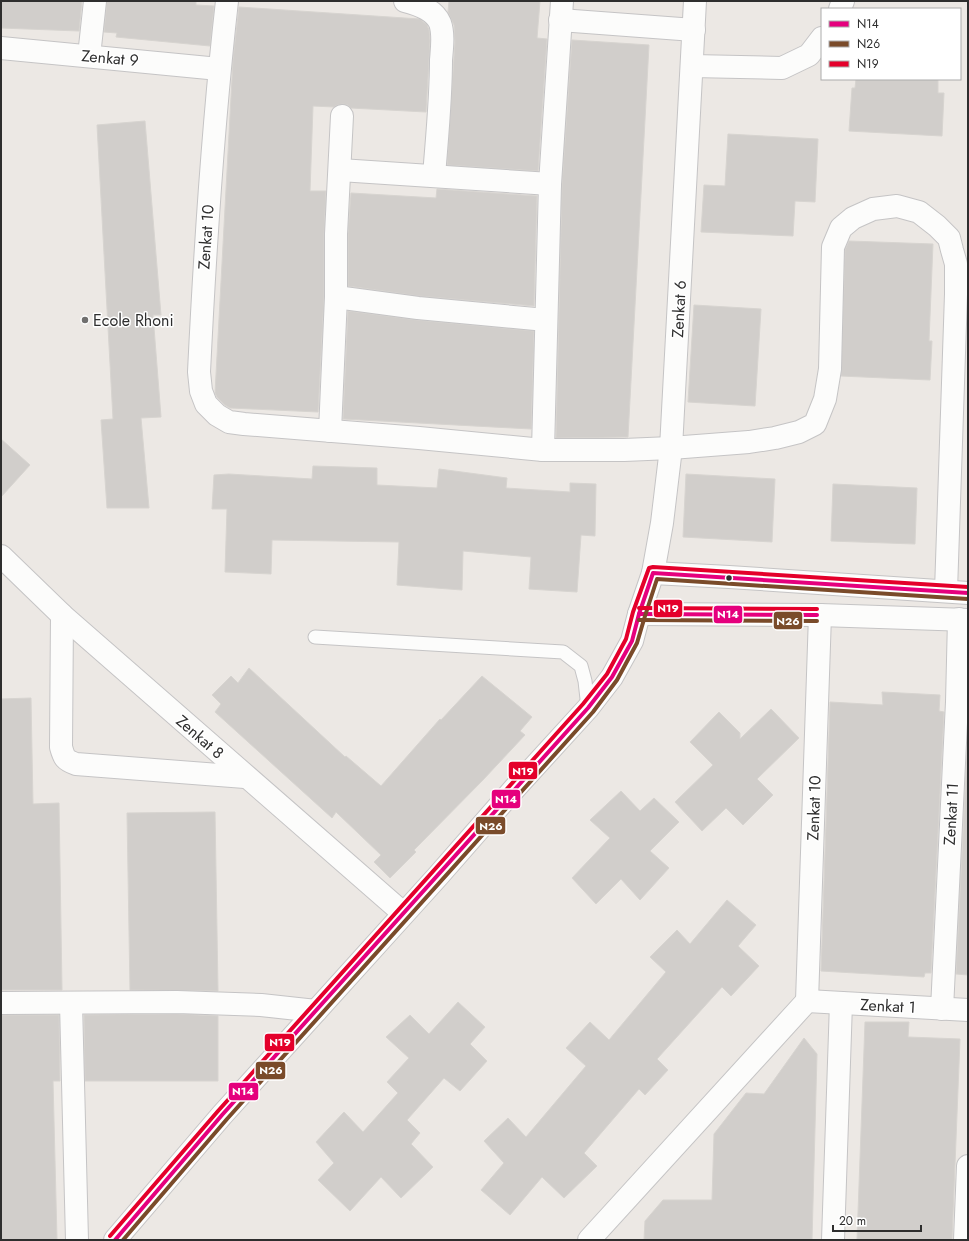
<svg xmlns="http://www.w3.org/2000/svg" width="969" height="1241" font-family="Jost,sans-serif">
  <style>
    .building { fill: #d1cecb; stroke: #d7d4d0 }
    .lines { fill: none; stroke-linecap: round; stroke-linejoin: round }
    .lane-casing { stroke: #c5c4c5; stroke-width: 15 }
    .street-casing { stroke: #c5c4c5; stroke-width: 24 }
    .secondary-casing { stroke: #c5c4c5; stroke-width: 24 }
    .lane { stroke: #fcfcfb; stroke-width: 13 }
    .street { stroke: #fcfcfb; stroke-width: 22 }
    .secondary { stroke: #fcfcfb; stroke-width: 22 }
    .bus-1-casing { stroke: #fff; stroke-width: 7 }
    .bus-2-casing { stroke: #fff; stroke-width: 7 }
    .bus-3-casing { stroke: #fff; stroke-width: 7 }
    .bus-1 { stroke: #e5007d; stroke-width: 4 }
    .bus-2 { stroke: #7a4b2a; stroke-width: 4 }
    .bus-3 { stroke: #e4002b; stroke-width: 4 }
    .poi-dot { fill: #706f6e; stroke: #fff; stroke-width: 1.5 }
    .bus-dot { fill: #2e2e2e; stroke: #fff; stroke-width: 1.5 }
    .labels { text-anchor: middle; dominant-baseline: central; stroke-width: 3; stroke-linejoin: round; paint-order: stroke }
    .street-label { font-size: 16px; fill: #2e2e2e; stroke: #fff }
    .poi-label { font-size: 16px; fill: #2e2e2e; stroke: #fff; text-anchor: start }
    .line-badge { stroke: #fff; stroke-width: 1.5 }
    .badge-label { font-size: 11px; text-anchor: middle; font-weight: bold; fill: #fff }
  </style>
  <rect width="100%" height="100%" fill="#ece8e4"/>
  <g class="building">
    <path d="M 1,1 L 82,1 L 79,31 L 1,28 Z"/>
    <path d="M 107,1 L 196,1 L 196,5 L 214,6 L 210,46 L 116,37 L 117,33 L 104,32 Z"/>
    <path d="M 449,1 L 540,1 L 537,38 L 547,39 L 538,171 L 447,165 L 455,42 L 454,25 L 448,12 Z"/>
    <path d="M 239,7 L 420,19 L 427,25 L 429,30 L 430,41 L 426,112 L 351,108 L 348,105 L 343,104 L 337,105 L 334,107 L 313,106 L 310,191 L 326,191 L 324,233 L 324,297 L 318,412 L 230,408 L 225,405 L 217,397 L 215,393 L 233,60 Z"/>
    <path d="M 572,40 L 649,45 L 628,437 L 556,438 L 562,185 Z"/>
    <path d="M 856,79 L 938,79 L 938,93 L 944,93 L 942,136 L 849,131 L 852,88 L 855,88 Z"/>
    <path d="M 145,121 L 161,315 L 153,315 L 161,417 L 141,418 L 149,508 L 107,508 L 101,420 L 113,419 L 97,125 Z"/>
    <path d="M 728,134 L 818,139 L 815,202 L 795,201 L 793,236 L 701,232 L 704,185 L 725,186 Z"/>
    <path d="M 437,189 L 537,196 L 534,306 L 419,296 L 348,286 L 348,234 L 351,193 L 436,198 Z"/>
    <path d="M 849,241 L 933,244 L 929,341 L 932,341 L 930,380 L 841,376 L 845,250 Z"/>
    <path d="M 694,305 L 761,309 L 755,406 L 688,402 Z"/>
    <path d="M 348,311 L 417,320 L 534,331 L 531,429 L 343,419 Z"/>
    <path d="M 1,439 L 30,465 L 1,497 Z"/>
    <path d="M 313,466 L 377,468 L 377,485 L 437,488 L 439,469 L 507,478 L 506,488 L 570,492 L 570,483 L 596,484 L 595,536 L 581,535 L 577,592 L 529,589 L 531,557 L 463,551 L 462,590 L 397,585 L 399,542 L 272,540 L 271,574 L 225,572 L 227,509 L 212,509 L 214,475 L 229,474 L 312,479 Z"/>
    <path d="M 686,474 L 775,479 L 772,542 L 683,537 Z"/>
    <path d="M 833,484 L 917,488 L 915,544 L 831,541 Z"/>
    <path d="M 249,668 L 345,757 L 346,756 L 381,786 L 440,719 L 441,720 L 482,676 L 532,717 L 520,731 L 525,735 L 483,780 L 414,850 L 416,852 L 390,878 L 374,862 L 381,855 L 336,812 L 332,818 L 215,712 L 221,704 L 212,695 L 231,676 L 238,683 Z"/>
    <path d="M 882,692 L 940,695 L 939,711 L 944,712 L 931,973 L 925,973 L 924,977 L 821,971 L 830,702 L 883,705 Z"/>
    <path d="M 31,698 L 33,804 L 59,803 L 62,990 L 1,990 L 1,699 Z"/>
    <path d="M 771,709 L 799,738 L 757,779 L 773,795 L 743,825 L 726,808 L 702,831 L 675,802 L 713,765 L 690,742 L 719,712 L 740,733 L 740,739 Z"/>
    <path d="M 968,733 L 968,975 L 956,974 Z"/>
    <path d="M 621,791 L 640,811 L 654,798 L 679,822 L 650,851 L 669,868 L 640,900 L 621,879 L 596,904 L 572,878 L 610,838 L 590,820 Z"/>
    <path d="M 215,812 L 218,991 L 130,990 L 127,813 Z"/>
    <path d="M 727,900 L 756,925 L 738,946 L 759,966 L 731,996 L 722,987 L 657,1059 L 668,1070 L 645,1095 L 639,1089 L 584,1153 L 597,1166 L 564,1198 L 542,1177 L 510,1215 L 481,1190 L 504,1163 L 484,1141 L 508,1118 L 526,1137 L 586,1066 L 566,1048 L 590,1022 L 609,1040 L 666,972 L 650,957 L 677,930 L 690,944 Z"/>
    <path d="M 458,1002 L 485,1027 L 470,1044 L 487,1061 L 460,1091 L 444,1078 L 407,1120 L 420,1133 L 411,1144 L 433,1167 L 401,1198 L 381,1177 L 350,1211 L 318,1180 L 334,1163 L 316,1142 L 344,1112 L 363,1132 L 398,1093 L 387,1082 L 409,1058 L 386,1037 L 410,1015 L 429,1034 Z"/>
    <path d="M 177,1014 L 218,1016 L 218,1081 L 85,1081 L 84,1015 Z"/>
    <path d="M 1,1015 L 59,1015 L 60,1081 L 53,1081 L 57,1240 L 1,1240 Z"/>
    <path d="M 865,1022 L 909,1022 L 908,1037 L 960,1039 L 952,1240 L 857,1240 Z"/>
    <path d="M 804,1038 L 817,1054 L 812,1240 L 644,1240 L 645,1221 L 663,1200 L 712,1200 L 714,1134 L 746,1093 L 764,1094 Z"/>
  </g>
  <g class="lines">
    <g class="lane-casing">
      <path id="lane" d="M 315,637 L 563,652 L 581,666 L 585,681 L 588,708"/>
    </g>
    <g class="street-casing">
      <g id="street">
        <path d="M 227,1 C 213,124 205,248 199,372 L 201,391 L 206,404 L 217,415 L 229,422 L 244,424 L 419,438 L 543,450 L 624,450 L 671,448 L 749,442 L 775,438 L 799,432 L 815,424 L 825,399 L 830,369 L 833,247 L 841,228 L 853,218 L 873,209 L 897,206 L 919,212 L 937,226 L 949,238 L 952,250 L 956,264 L 956,294 L 946,591"/>
        <path d="M 405,1 C 417,4 434,9 440,23 C 444,34 442,48 441,60 C 441,99 437,137 434,176"/>
        <path d="M 840,9 L 843,1"/>
        <path d="M 560,20 L 694,30"/>
        <path d="M 1,48 L 219,69"/>
        <path d="M 89,56 L 95,1"/>
        <path d="M 692,66 L 782,68 L 809,55 L 822,38"/>
        <path d="M 340,170 L 550,184"/>
        <path d="M 336,297 L 418,308 L 546,320"/>
        <path d="M 330,431 L 336,297 L 336,234 L 342,116"/>
        <path d="M 543,450 L 550,184 L 562,1"/>
        <path d="M 1,556 L 62,615 L 403,913"/>
        <path d="M 653,573 L 662,523 L 671,448 L 695,1"/>
        <path d="M 62,615 L 61,747 C 64,758 65,760 76,764 L 245,777"/>
        <path d="M 807,1001 L 820,615"/>
        <path d="M 807,1001 L 968,1010"/>
        <path d="M 1,1003 L 177,1002 L 261,1005 L 316,1011"/>
        <path d="M 71,1003 L 77,1240"/>
        <path d="M 942,1009 L 957,702 L 959,619"/>
        <path d="M 589,1240 L 807,1001"/>
        <path d="M 833,1240 L 841,1003"/>
        <path d="M 965,1240 L 968,1166"/>
      </g>
    </g>
    <g class="secondary-casing">
      <g id="secondary">
        <path d="M 639,614 L 820,615 L 968,620"/>
        <path d="M 115,1240 L 222,1115 L 438,876 L 515,788 L 588,708 L 612,677 L 632,641 L 639,614 L 653,573 L 729,577 L 968,593"/>
      </g>
    </g>
    <use href="#lane" class="lane"/>
    <use href="#street" class="street"/>
    <use href="#secondary" class="secondary"/>
    <g class="bus-1-casing">
      <g id="bus-1">
        <path d="M 639,614 L 817,615"/>
        <path d="M 115,1240 L 222,1115 L 588,708 L 612,677 L 632,641 L 639,614 L 653,573 L 968,593"/>
      </g>
    </g>
    <g class="bus-2-casing">
      <g id="bus-2">
        <path d="M 639,620 L 817,621"/>
        <path d="M 123,1240 L 227,1119 L 593,712 L 617,680 L 637,643 L 645,616 L 657,579 L 968,599"/>
      </g>
    </g>
    <g class="bus-3-casing">
      <g id="bus-3">
        <path d="M 639,608 L 817,609"/>
        <path d="M 110,1236 L 218,1111 L 583,704 L 607,674 L 626,639 L 633,612 L 649,568 L 653,567 L 968,587"/>
      </g>
    </g>
    <use href="#bus-1" class="bus-1"/>
    <use href="#bus-2" class="bus-2"/>
    <use href="#bus-3" class="bus-3"/>
  </g>
  <circle class="poi-dot" cx="85" cy="320" r="4"/>
  <circle class="bus-dot" cx="729" cy="578" r="3.5"/>
  <g class="labels">
    <g class="street-label">
      <text transform="translate(110 58) rotate(5)">Zenkat 9</text>
      <text transform="translate(206 237) rotate(-86)">Zenkat 10</text>
      <text transform="translate(679 309) rotate(-87)">Zenkat 6</text>
      <text transform="translate(200 737) rotate(41)">Zenkat 8</text>
      <text transform="translate(814 808) rotate(-88)">Zenkat 10</text>
      <text transform="translate(951 814) rotate(-87)">Zenkat 11</text>
      <text transform="translate(888 1006) rotate(3)">Zenkat 1</text>
    </g>
    <g class="poi-label">
      <text x="93" y="320">Ecole Rhoni</text>
    </g>
  </g>
  <g class="line-badge">
    <rect x="653" y="599" width="30" height="19" rx="4" fill="#e4002b"/>
    <rect x="713" y="605" width="30" height="19" rx="4" fill="#e5007d"/>
    <rect x="773" y="611" width="30" height="19" rx="4" fill="#7a4b2a"/>
    <rect x="508" y="761" width="30" height="19" rx="4" fill="#e4002b"/>
    <rect x="491" y="789" width="30" height="20" rx="4" fill="#e5007d"/>
    <rect x="475" y="816" width="31" height="19" rx="4" fill="#7a4b2a"/>
    <rect x="264" y="1033" width="31" height="19" rx="4" fill="#e4002b"/>
    <rect x="255" y="1061" width="31" height="19" rx="4" fill="#7a4b2a"/>
    <rect x="228" y="1082" width="31" height="19" rx="4" fill="#e5007d"/>
  </g>
  <g class="badge-label">
    <text x="668" y="612">N19</text>
    <text x="728" y="618">N14</text>
    <text x="788" y="625">N26</text>
    <text x="523" y="775">N19</text>
    <text x="506" y="803">N14</text>
    <text x="491" y="830">N26</text>
    <text x="280" y="1046">N19</text>
    <text x="271" y="1074">N26</text>
    <text x="243" y="1095">N14</text>
  </g>
  <rect width="969" height="1241" fill="none" stroke="#2e2e2e" stroke-width="4"/>
  <rect x="821" y="8" width="140" height="72" fill="#ffffff" stroke="#ababab"/>
  <rect x="829" y="21" width="20" height="6" fill="#e5007d" stroke="#ababab"/>
  <text x="857" y="28" font-size="12" fill="#2e2e2e">N14</text>
  <rect x="829" y="41" width="20" height="6" fill="#7a4b2a" stroke="#ababab"/>
  <text x="857" y="48" font-size="12" fill="#2e2e2e">N26</text>
  <rect x="829" y="61" width="20" height="6" fill="#e4002b" stroke="#ababab"/>
  <text x="857" y="68" font-size="12" fill="#2e2e2e">N19</text>
  <path d="M833 1225v6h88v-6" fill="none" stroke="#2e2e2e" stroke-width="2"/>
  <text x="839" y="1225" font-size="12" fill="#2e2e2e" stroke="#ffffff" stroke-width="3" paint-order="stroke">20 m</text>
</svg>
